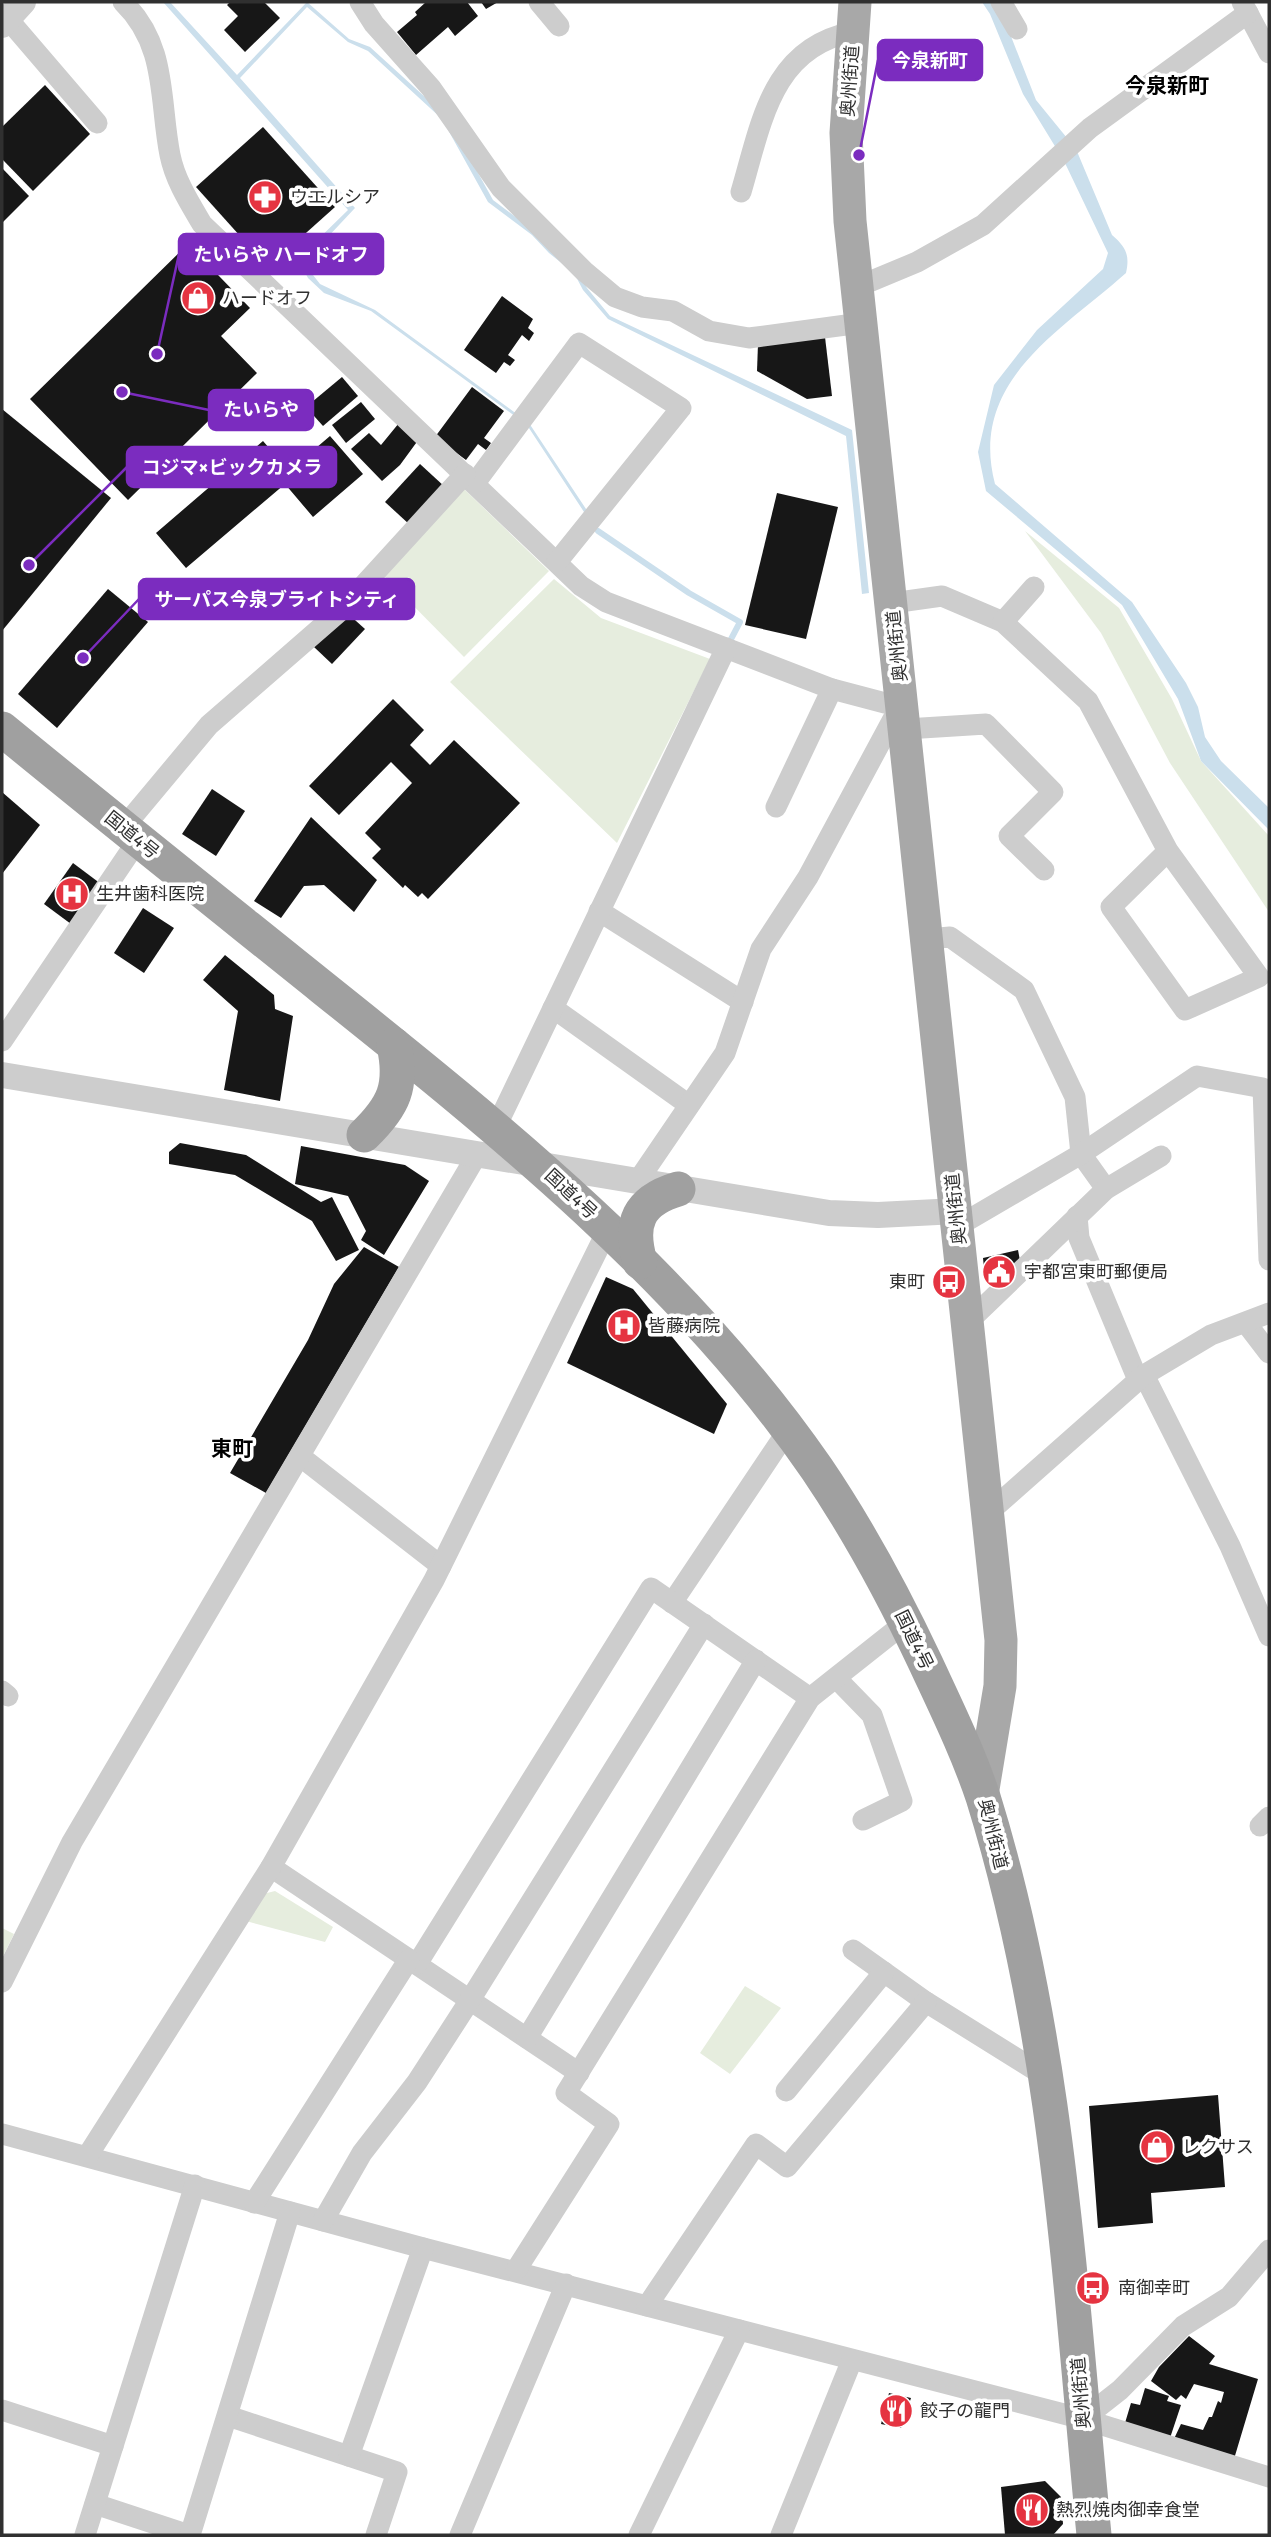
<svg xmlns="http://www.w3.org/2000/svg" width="1271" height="2537" font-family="'Fira Sans','Noto Sans JP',sans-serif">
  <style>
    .green { fill: #e6edde }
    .water { fill: #cbdfec }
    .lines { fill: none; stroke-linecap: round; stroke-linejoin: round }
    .stream { stroke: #cbdfec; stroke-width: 6 }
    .building { fill: #171717 }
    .minor { stroke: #cdcdcd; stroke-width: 21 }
    .tertiary { stroke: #cdcdcd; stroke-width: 26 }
    .primary { stroke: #a8a8a8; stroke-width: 33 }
    .trunk { stroke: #a0a0a0; stroke-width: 35 }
    .labels { text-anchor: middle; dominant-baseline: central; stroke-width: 7; stroke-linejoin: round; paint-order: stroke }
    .street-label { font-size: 18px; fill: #303030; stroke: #fff }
    .poi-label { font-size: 18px; fill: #303030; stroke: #fff; text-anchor: start }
    .quarter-label { font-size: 21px; font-weight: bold; fill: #000; stroke: #fff }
    .leader { fill: none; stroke: #7b2cbf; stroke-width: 2.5 }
    .callout-dot { fill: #7b2cbf; stroke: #fff; stroke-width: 2.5 }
    .callout { fill: #7b2cbf; stroke: #7b2cbf; stroke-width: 2.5 }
    .callout-label { font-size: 19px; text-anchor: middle; font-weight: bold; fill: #fff }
  </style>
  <rect width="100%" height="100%" fill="#fff"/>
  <g class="green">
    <path d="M 463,488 L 549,571 L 464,657 L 383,575 Z"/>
    <path d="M 1025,531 L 1119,608 L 1172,699 L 1201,761 L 1269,836 L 1269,912 L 1170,763 L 1101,633 Z"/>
    <path d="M 554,579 L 601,618 L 710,659 L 617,843 L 450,682 Z"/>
    <path d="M 275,1891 L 333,1927 L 325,1942 L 246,1921 L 263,1894 Z"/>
    <path d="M 2,1928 L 14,1934 L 2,1958 Z"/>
    <path d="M 745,1986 L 781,2008 L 730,2074 L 700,2053 Z"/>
  </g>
  <g class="water">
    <path d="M 163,2 L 170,2 L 237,75 L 307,2 L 349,39 L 370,47 L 447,117 L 493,200 L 536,232 L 578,271 L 587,288 L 610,316 L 852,430 L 869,593 L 862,594 L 846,436 L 608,319 L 583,290 L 574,273 L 549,253 L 532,235 L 488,202 L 442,119 L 368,51 L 348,42 L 307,7 L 240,78 L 355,208 L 309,257 L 313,275 L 320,284 L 375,310 L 529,423 L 588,512 L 586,515 L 527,425 L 371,311 L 324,293 L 308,278 L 302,267 L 304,253 L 348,210 Z"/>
    <path d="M 982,2 L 992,2 L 1005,21 L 1036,100 L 1076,149 L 1112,235 C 1126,247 1130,255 1126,273 C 1061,331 968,381 995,484 L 1132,602 L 1186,683 L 1198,707 L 1205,737 L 1221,761 L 1269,808 L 1269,830 L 1201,761 L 1178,699 L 1122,605 L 986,491 L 978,452 L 994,385 L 1037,330 L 1103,269 L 1108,253 L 1064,161 L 1023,94 L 990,14 Z"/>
  </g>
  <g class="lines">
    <path class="stream" d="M 598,531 L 689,593 L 740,622 L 730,641 L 733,643"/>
  </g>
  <g class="building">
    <path d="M 230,2 L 264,2 L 280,18 L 245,52 L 224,30 L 238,16 L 227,5 Z"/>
    <path d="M 426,2 L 467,2 L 478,16 L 455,36 L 448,27 L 416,55 L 397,32 L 417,15 L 415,12 Z"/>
    <path d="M 481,2 L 498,2 L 486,9 Z"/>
    <path d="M 45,85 L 90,134 L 33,191 L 2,159 L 2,127 Z"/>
    <path d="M 263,127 L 335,207 L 268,267 L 196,187 Z"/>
    <path d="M 2,168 L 29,196 L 2,223 Z"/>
    <path d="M 188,244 L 250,308 L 221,336 L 257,373 L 128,500 L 30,399 Z"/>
    <path d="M 502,296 L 533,319 L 528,328 L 534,333 L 529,341 L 522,335 L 508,355 L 515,360 L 510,366 L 504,362 L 496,373 L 464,350 Z"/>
    <path d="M 825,337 L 832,396 L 807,399 L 757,371 L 758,344 Z"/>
    <path d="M 342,377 L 358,396 L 323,426 L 306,407 Z"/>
    <path d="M 472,387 L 504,411 L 484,438 L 491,443 L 486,450 L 478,444 L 466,460 L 435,437 Z"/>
    <path d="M 361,402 L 375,419 L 346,443 L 332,425 Z"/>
    <path d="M 2,409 L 111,498 L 2,631 Z"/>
    <path d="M 399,423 L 419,439 L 400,465 L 382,481 L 351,449 L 369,433 L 381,445 Z"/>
    <path d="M 330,436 L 363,474 L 313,517 L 285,484 L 186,568 L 156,533 L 263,441 L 289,471 Z"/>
    <path d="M 420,464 L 445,487 L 410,525 L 385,502 Z"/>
    <path d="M 777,493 L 838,507 L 806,639 L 745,625 Z"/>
    <path d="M 108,589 L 148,622 L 57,728 L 18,694 Z"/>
    <path d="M 346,612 L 365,629 L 332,664 L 314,647 Z"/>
    <path d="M 393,699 L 424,730 L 410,745 L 430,765 L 454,740 L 520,803 L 428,899 L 422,893 L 418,897 L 405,885 L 403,888 L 372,858 L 381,849 L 365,833 L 412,783 L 391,762 L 339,815 L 309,786 Z"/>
    <path d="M 212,789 L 245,811 L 216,856 L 182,834 Z"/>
    <path d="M 2,792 L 40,825 L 2,874 Z"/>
    <path d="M 311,817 L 377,880 L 354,912 L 324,885 L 304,886 L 281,918 L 254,901 Z"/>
    <path d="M 73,863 L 101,884 L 71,924 L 44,904 Z"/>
    <path d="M 143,908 L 174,928 L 144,973 L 114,953 Z"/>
    <path d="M 225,955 L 274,995 L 275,1009 L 293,1016 L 280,1101 L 224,1090 L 238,1011 L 203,980 Z"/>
    <path d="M 180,1143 L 246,1155 L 321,1202 L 332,1197 L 359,1250 L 336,1261 L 312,1221 L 235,1175 L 169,1164 L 169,1152 Z"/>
    <path d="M 301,1146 L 405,1165 L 429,1181 L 384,1255 L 361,1240 L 366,1231 L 348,1196 L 295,1184 Z"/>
    <path d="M 364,1247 L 399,1267 L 266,1493 L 230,1473 L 308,1340 L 334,1284 Z"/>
    <path d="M 1018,1250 L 1021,1266 L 997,1289 L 985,1278 L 983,1258 Z"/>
    <path d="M 606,1277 L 633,1289 L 727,1404 L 714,1434 L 567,1363 Z"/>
    <path d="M 1218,2095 L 1225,2187 L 1151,2193 L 1153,2223 L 1098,2228 L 1089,2106 Z"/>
    <path d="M 1189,2336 L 1215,2356 L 1209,2364 L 1258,2379 L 1234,2459 L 1173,2441 L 1181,2424 L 1203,2430 L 1209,2417 L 1212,2417 L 1218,2401 L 1221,2403 L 1224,2392 L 1194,2384 L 1186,2399 L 1181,2395 L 1176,2400 L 1151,2381 L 1159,2367 Z"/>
    <path d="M 1145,2388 L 1169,2396 L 1167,2401 L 1181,2405 L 1170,2438 L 1125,2423 L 1131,2403 L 1140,2405 Z"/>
    <path d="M 889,2393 L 911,2398 L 901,2428 L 881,2424 Z"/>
    <path d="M 1045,2481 L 1061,2497 L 1063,2524 L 1053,2535 L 1005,2535 L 1001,2487 Z"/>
  </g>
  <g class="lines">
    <g class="minor">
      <path d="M 123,2 C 168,46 159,100 170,155 C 175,180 189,202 202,224 L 581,586 L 606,602 L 832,689 L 885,703 L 903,701"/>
      <path d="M 360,2 L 374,24 L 431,88 L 501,188 L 584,271 L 615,297 L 642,307 L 673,311 L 709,331 L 749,338 L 861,323"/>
      <path d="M 539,2 L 559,26"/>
      <path d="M 1001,2 L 1017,29"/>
      <path d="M 1242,2 L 1269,53"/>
      <path d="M 7,18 L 97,123"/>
      <path d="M 741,192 C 761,125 771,47 853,32"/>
      <path d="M 857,287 L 917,262 L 983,225 L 1090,128 L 1248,13"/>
      <path d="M 475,483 L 579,343 L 681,408 L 557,562"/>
      <path d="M 892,603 L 942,596 L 1003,622 L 1088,701 L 1168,851 L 1259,977 L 1185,1010 L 1111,907 L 1168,851"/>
      <path d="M 1003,622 L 1034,587"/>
      <path d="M 906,729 L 986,724 L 1053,792 L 1009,836 L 1044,870"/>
      <path d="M 776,807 L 832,689"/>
      <path d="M 123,828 L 209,725 L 340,611 L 465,474"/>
      <path d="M 599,911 L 743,1002"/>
      <path d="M 928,939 L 950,937 L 1024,990 L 1075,1097 L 1081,1154 L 1106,1189"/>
      <path d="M 553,1008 L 689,1105"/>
      <path d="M 2,1041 L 138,840"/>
      <path d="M 496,1127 L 726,648"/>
      <path d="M 637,1182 L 725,1053 L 761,949 L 808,877 L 900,706"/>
      <path d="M 1077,1216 L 1079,1238 L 1138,1380"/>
      <path d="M 958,1226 L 1081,1154 L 1197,1076 L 1263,1088 L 1269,1260"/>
      <path d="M 968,1322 L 1106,1189 L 1161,1156"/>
      <path d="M 1246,1323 L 1269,1353"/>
      <path d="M 1144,1375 L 1230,1546 L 1269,1636"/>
      <path d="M 301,1457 L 441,1566"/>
      <path d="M 988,1513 L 1144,1375 L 1211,1335 L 1269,1313"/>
      <path d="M 672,1603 L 788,1430"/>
      <path d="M 836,1678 L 872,1715 L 902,1801 L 863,1820"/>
      <path d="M 2,1691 L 8,1696"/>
      <path d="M 1260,1826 L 1269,1817"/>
      <path d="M 271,1867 L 579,2073"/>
      <path d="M 853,1950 L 926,2002 L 1048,2078"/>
      <path d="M 417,1964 L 651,1588 L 810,1698"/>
      <path d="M 2,1982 L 72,1842 L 478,1153"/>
      <path d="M 527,2038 L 756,1660"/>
      <path d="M 786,2091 L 884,1972"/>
      <path d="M 2,2134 L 423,2248 L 1083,2419 L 1269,2477"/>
      <path d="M 88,2155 L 271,1867 L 434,1580 L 608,1229"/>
      <path d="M 254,2203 L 409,1959"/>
      <path d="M 323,2221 L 362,2153 L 417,2082 L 470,2000 L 704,1624"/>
      <path d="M 516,2270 L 609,2124 L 566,2093 L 810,1698 L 906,1622"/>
      <path d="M 647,2306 L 756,2144 L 787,2167 L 926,2002"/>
      <path d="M 2,2410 L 113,2446"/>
      <path d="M 228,2416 L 397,2472 L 376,2535"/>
      <path d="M 1083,2419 L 1120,2390 L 1183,2326 L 1229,2297 L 1269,2250"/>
      <path d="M 349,2456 L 423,2248"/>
      <path d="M 95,2504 L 189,2535"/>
      <path d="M 85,2535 L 195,2185"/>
      <path d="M 190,2535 L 290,2212"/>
      <path d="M 460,2535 L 566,2284"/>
      <path d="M 639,2535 L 739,2330"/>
      <path d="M 781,2535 L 852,2360"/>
    </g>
    <g class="tertiary">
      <path d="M 2,25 L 23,2"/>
      <path d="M 2,1075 L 829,1213 L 878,1215 L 957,1211"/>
    </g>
    <path class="primary" d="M 855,2 L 846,133 L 850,221 L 1001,1640 L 1000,1686 L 982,1795"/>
    <g class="trunk">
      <path d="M 2,729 C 108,816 216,902 323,988 C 502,1131 686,1279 817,1469 C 859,1531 894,1596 926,1664 C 946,1707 968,1752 983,1797 C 1058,2038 1070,2287 1094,2535"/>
      <path d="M 364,1135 C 394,1106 403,1086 394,1045"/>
      <path d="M 640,1262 C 629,1223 638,1201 678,1189"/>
    </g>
  </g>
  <defs>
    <g id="pharmacy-disc" transform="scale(1.75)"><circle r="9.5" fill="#e53441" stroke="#fff"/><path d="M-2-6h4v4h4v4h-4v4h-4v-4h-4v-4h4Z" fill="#fff"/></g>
    <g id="shop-disc" transform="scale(1.75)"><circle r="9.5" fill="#e53441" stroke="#fff"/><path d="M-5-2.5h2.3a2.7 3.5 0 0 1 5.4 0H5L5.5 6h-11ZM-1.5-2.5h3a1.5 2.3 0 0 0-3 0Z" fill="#fff"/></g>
    <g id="hospital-disc" transform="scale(1.75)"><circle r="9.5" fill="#e53441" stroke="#fff"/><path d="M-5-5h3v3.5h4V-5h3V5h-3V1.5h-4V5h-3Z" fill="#fff"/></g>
    <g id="civic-disc" transform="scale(1.75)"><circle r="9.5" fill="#e53441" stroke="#fff"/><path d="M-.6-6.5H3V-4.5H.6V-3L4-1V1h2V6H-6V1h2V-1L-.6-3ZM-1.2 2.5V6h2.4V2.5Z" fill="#fff"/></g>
    <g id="bus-disc" transform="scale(1.75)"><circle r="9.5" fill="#e53441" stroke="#fff"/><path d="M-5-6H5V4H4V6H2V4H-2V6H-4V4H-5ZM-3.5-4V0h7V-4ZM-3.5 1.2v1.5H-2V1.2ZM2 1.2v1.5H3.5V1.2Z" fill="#fff"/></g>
    <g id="restaurant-disc" transform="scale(1.75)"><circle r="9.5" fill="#e53441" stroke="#fff"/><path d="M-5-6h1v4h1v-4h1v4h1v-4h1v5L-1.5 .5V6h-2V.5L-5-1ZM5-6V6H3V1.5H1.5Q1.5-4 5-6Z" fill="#fff"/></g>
  </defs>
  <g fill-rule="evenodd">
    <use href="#pharmacy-disc" x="265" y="197"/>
    <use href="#shop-disc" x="198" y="298"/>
    <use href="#hospital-disc" x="72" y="894"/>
    <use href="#civic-disc" x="999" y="1272"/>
    <use href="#bus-disc" x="949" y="1282"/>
    <use href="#hospital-disc" x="624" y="1326"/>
    <use href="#shop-disc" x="1157" y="2147"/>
    <use href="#bus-disc" x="1093" y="2288"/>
    <use href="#restaurant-disc" x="896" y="2411"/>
    <use href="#restaurant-disc" x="1032" y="2510"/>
  </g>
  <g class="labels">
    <g class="street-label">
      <text transform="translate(850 81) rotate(-86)">奥州街道</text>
      <text transform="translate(897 646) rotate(-96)">奥州街道</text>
      <text transform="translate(132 835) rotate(39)">国道4号</text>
      <text transform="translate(571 1194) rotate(43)">国道4号</text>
      <text transform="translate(956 1209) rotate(-96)">奥州街道</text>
      <text transform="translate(914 1640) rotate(64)">国道4号</text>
      <text transform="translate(993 1834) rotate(76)">奥州街道</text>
      <text transform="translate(1081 2393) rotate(-95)">奥州街道</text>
    </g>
    <g class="poi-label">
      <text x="290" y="197">ウエルシア</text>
      <text x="222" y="298">ハードオフ</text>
      <text x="96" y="894">生井歯科医院</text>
      <text x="1024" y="1272">宇都宮東町郵便局</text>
      <text x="925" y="1282" text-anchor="end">東町</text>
      <text x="648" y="1326">皆藤病院</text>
      <text x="1182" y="2147">レクサス</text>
      <text x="1118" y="2288">南御幸町</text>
      <text x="920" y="2411">餃子の龍門</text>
      <text x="1056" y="2510">熱烈焼肉御幸食堂</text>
    </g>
    <g class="quarter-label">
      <text x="1167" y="86">今泉新町</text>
      <text x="232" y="1449">東町</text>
    </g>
  </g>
  <path class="leader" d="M859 155L878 60M157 354L179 254M122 392L209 410M29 565L127 467M83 658L139 599"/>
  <g class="callout-dot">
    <circle cx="859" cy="155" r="7"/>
    <circle cx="157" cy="354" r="7"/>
    <circle cx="122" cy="392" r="7"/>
    <circle cx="29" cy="565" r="7"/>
    <circle cx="83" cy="658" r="7"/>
  </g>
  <g class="callout">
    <rect x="878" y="40" width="104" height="40" rx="7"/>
    <rect x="179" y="234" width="204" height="40" rx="7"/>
    <rect x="209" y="390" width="104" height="40" rx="7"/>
    <rect x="127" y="447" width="209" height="40" rx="7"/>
    <rect x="139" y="579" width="275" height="40" rx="7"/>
  </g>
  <g class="callout-label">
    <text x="930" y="67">今泉新町</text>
    <text x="281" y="261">たいらや ハードオフ</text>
    <text x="261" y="416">たいらや</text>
    <text x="232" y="474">コジマ×ビックカメラ</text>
    <text x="277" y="606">サーパス今泉ブライトシティ</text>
  </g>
  <rect width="1271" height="2537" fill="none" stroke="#303030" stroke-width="7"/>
</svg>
